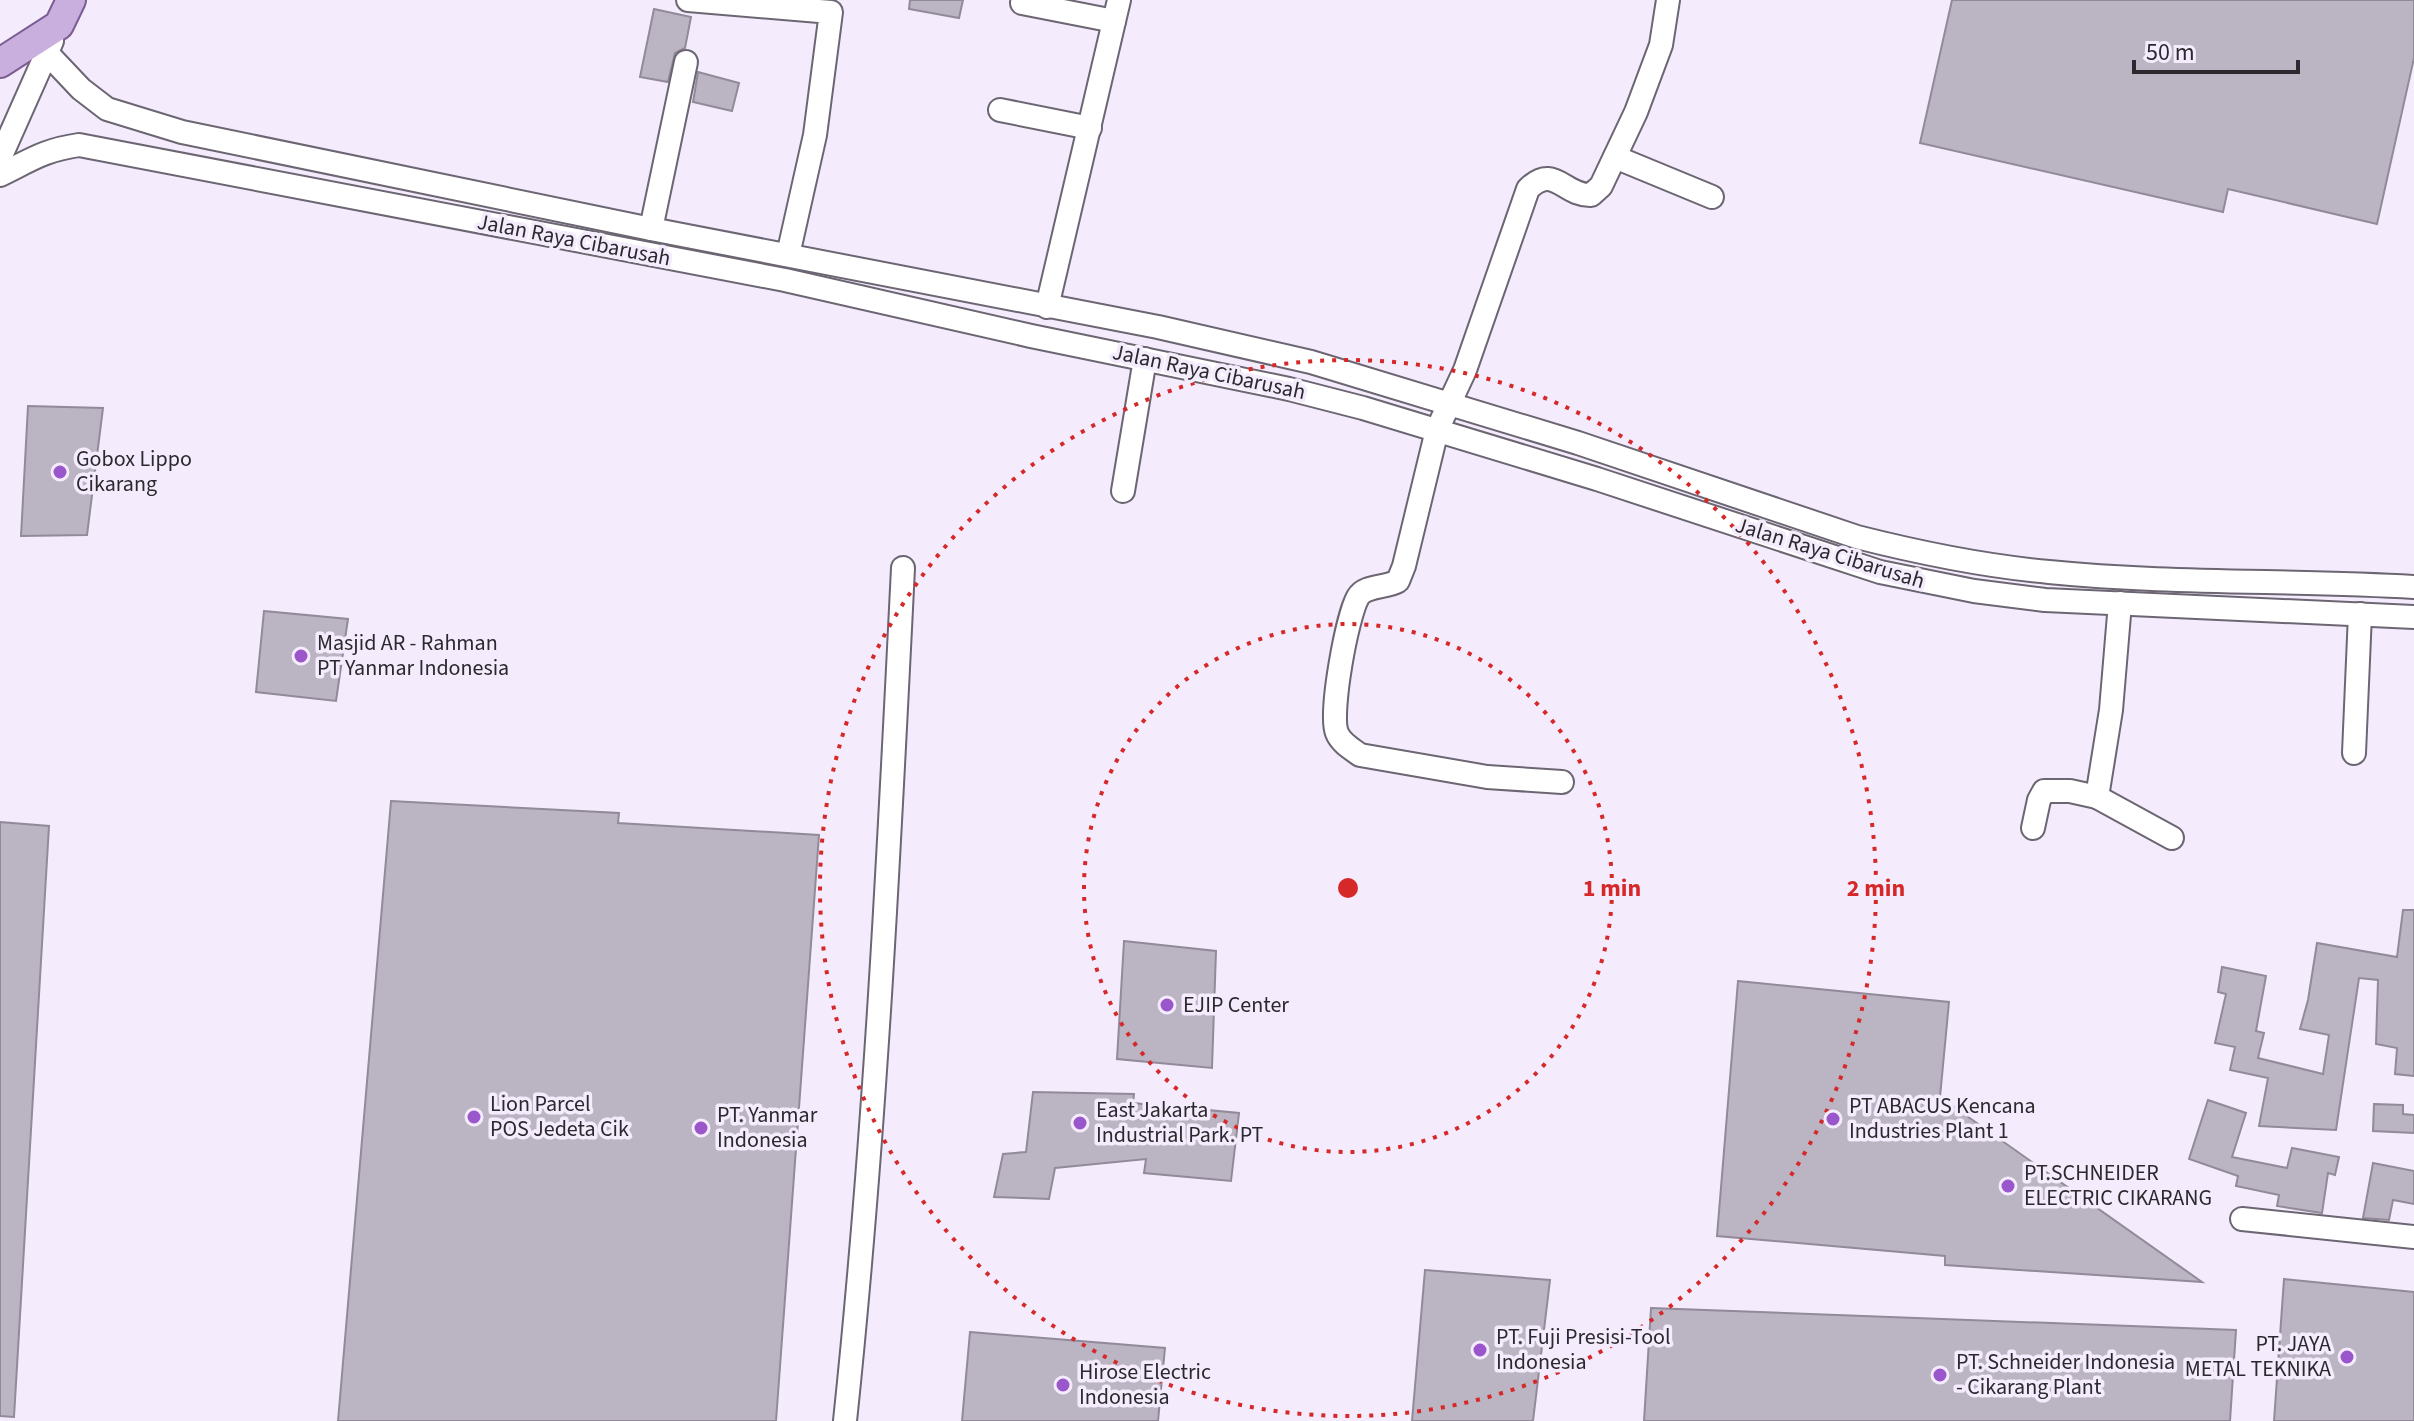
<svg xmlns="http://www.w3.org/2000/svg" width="2414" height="1421" font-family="'Source Sans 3',sans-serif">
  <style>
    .building { fill: #bbb4c3; stroke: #928a99; stroke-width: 2 }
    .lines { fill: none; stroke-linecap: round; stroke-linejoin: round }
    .minor-casing { stroke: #6c6572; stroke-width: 26 }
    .major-casing { stroke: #7a5d92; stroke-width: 32 }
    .minor { stroke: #fff; stroke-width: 22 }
    .major { stroke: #c9afde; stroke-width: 28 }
    .ring { fill: none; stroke: #d62828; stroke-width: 4; stroke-dasharray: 4 8 }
    .poi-dot { fill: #9a56cb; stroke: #f4ecfc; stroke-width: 3 }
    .labels { text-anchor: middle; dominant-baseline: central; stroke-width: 7; stroke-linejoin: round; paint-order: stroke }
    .street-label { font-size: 22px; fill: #2b282e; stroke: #f4ecfc }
    .poi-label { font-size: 22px; fill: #2b282e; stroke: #f4ecfc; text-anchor: start }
    .centre { fill: #d62828; stroke: #f4ecfc; stroke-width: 4 }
    .ring-label { font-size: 24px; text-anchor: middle; font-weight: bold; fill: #d62828; stroke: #f4ecfc; stroke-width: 7; stroke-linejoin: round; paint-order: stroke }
  </style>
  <rect width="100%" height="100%" fill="#f4ecfc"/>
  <g class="building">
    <path d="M 910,0 L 963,0 L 959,18 L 909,9 Z"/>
    <path d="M 1952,0 L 2414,0 L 2414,58 L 2377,224 L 2228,189 L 2223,212 L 1920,143 Z"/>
    <path d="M 654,9 L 691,17 L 685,48 L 675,53 L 668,82 L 640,77 Z"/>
    <path d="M 698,72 L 739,83 L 732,111 L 693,102 Z"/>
    <path d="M 28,406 L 103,408 L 87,535 L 21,536 Z"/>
    <path d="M 264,611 L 348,619 L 336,701 L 256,692 Z"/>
    <path d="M 391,801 L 619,813 L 618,823 L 819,835 L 776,1421 L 338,1421 Z"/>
    <path d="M 0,822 L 49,826 L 14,1417 L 0,1416 Z"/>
    <path d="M 2403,910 L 2414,910 L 2414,1076 L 2395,1074 L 2397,1048 L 2376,1044 L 2378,980 L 2359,978 L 2336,1130 L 2259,1126 L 2268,1078 L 2230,1070 L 2235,1047 L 2215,1043 L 2226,994 L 2218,992 L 2222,967 L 2266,976 L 2256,1031 L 2264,1033 L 2258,1058 L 2323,1074 L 2329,1035 L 2300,1029 L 2308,1000 L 2317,943 L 2397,957 Z"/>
    <path d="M 1124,941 L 1216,951 L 1212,1068 L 1117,1059 Z"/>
    <path d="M 1738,981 L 1949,1002 L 1940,1097 L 2202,1282 L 1945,1265 L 1945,1256 L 1717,1236 Z"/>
    <path d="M 1033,1092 L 1134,1094 L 1133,1103 L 1239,1113 L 1231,1181 L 1144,1173 L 1146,1159 L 1055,1168 L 1049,1199 L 994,1197 L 1003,1154 L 1026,1152 Z"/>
    <path d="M 2208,1100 L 2246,1113 L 2232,1157 L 2287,1168 L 2292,1148 L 2339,1157 L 2335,1175 L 2328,1173 L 2322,1213 L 2277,1206 L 2279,1195 L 2236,1186 L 2238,1176 L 2189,1159 Z"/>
    <path d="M 2374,1104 L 2403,1105 L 2403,1114 L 2414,1115 L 2414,1133 L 2373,1131 Z"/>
    <path d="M 2373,1163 L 2414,1171 L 2414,1204 L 2393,1200 L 2389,1220 L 2363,1218 Z"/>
    <path d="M 1425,1270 L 1550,1280 L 1533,1421 L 1412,1421 Z"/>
    <path d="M 2284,1279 L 2414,1292 L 2414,1421 L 2274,1421 Z"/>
    <path d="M 1651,1308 L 2236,1330 L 2230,1421 L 1644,1421 Z"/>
    <path d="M 970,1332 L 1165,1348 L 1158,1421 L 962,1421 Z"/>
  </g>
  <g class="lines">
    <g class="minor-casing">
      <g id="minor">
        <path d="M 688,0 L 831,12 L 815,135 L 788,255"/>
        <path d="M 1022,3 L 1114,21"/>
        <path d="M 46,52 L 81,89 L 107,109 L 182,132 L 651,229 L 1158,327 L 1311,362 L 1578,443 L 1857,537 C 1920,553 1984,566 2049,572 C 2170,584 2293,580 2414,587"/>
        <path d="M 1000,110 L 1090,128"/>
        <path d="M 1615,157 L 1712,197"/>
        <path d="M 0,158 L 52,41"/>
        <path d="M 0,175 C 31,160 44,150 79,145 L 785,280 L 1031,336 L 1289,389 L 1363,408 L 1597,479 L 1880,572 L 1974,591 L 2045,600 L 2414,617"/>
        <path d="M 651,229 L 686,62"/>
        <path d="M 1047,307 L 1119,0"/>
        <path d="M 1123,491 L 1145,359"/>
        <path d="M 2354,753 L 2360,614"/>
        <path d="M 1562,782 L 1487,777 L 1360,755 C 1352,749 1341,743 1337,733 C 1329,714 1347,616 1358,597 C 1365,585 1386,588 1398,581 L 1404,566 L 1437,430 L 1465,370 L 1528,189 C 1554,163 1564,196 1591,195 L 1601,186 L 1636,112 L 1661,45 L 1668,0"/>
        <path d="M 2097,797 L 2172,838"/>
        <path d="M 2033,828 L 2039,800 L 2044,791 L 2070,791 L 2097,797 L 2111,710 L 2120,603"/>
        <path d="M 2242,1219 L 2414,1237"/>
        <path d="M 845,1421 C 875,1137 889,853 903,568"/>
      </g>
    </g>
    <g class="major-casing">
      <path id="major" d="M 0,63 L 59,25 L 71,0"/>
    </g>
    <use href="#minor" class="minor"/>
    <use href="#major" class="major"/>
  </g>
  <g class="ring">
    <circle cx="1348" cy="888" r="264"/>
    <circle cx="1348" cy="888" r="528"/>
  </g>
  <g class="poi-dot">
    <circle cx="60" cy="472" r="8"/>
    <circle cx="301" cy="656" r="8"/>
    <circle cx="1167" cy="1005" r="8"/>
    <circle cx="474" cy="1117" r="8"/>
    <circle cx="1833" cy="1119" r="8"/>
    <circle cx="1080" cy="1123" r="8"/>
    <circle cx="701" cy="1128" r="8"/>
    <circle cx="2008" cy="1186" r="8"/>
    <circle cx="1480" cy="1350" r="8"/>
    <circle cx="2347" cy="1357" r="8"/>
    <circle cx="1940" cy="1375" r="8"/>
    <circle cx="1063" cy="1385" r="8"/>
  </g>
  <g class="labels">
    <g class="street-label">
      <text transform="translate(574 240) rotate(11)">Jalan Raya Cibarusah</text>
      <text transform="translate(1209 372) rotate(12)">Jalan Raya Cibarusah</text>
      <text transform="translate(1830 553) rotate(17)">Jalan Raya Cibarusah</text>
    </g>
    <g class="poi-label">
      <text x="76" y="459">Gobox Lippo<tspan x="76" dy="25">Cikarang</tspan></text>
      <text x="317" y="643">Masjid AR - Rahman<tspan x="317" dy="25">PT Yanmar Indonesia</tspan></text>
      <text x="1183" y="1005">EJIP Center</text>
      <text x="490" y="1104">Lion Parcel<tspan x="490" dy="25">POS Jedeta Cik</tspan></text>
      <text x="1849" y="1106">PT ABACUS Kencana<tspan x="1849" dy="25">Industries Plant 1</tspan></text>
      <text x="1096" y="1110">East Jakarta<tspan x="1096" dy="25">Industrial Park. PT</tspan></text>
      <text x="717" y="1115">PT. Yanmar<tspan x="717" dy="25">Indonesia</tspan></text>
      <text x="2024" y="1173">PT.SCHNEIDER<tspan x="2024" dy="25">ELECTRIC CIKARANG</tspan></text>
      <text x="1496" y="1337">PT. Fuji Presisi-Tool<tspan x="1496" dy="25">Indonesia</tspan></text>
      <text x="2331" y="1344" text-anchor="end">PT. JAYA<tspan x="2331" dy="25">METAL TEKNIKA</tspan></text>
      <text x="1956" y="1362">PT. Schneider Indonesia<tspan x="1956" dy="25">- Cikarang Plant</tspan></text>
      <text x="1079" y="1372">Hirose Electric<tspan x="1079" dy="25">Indonesia</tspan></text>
    </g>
  </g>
  <circle cx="1348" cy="888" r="12" class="centre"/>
  <g class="ring-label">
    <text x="1612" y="896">1 min</text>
    <text x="1876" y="896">2 min</text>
  </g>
  <path d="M2134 60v12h164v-12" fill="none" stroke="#2b282e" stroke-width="4"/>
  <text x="2146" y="60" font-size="24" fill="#2b282e" stroke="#f4ecfc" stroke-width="6" paint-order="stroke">50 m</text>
</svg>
